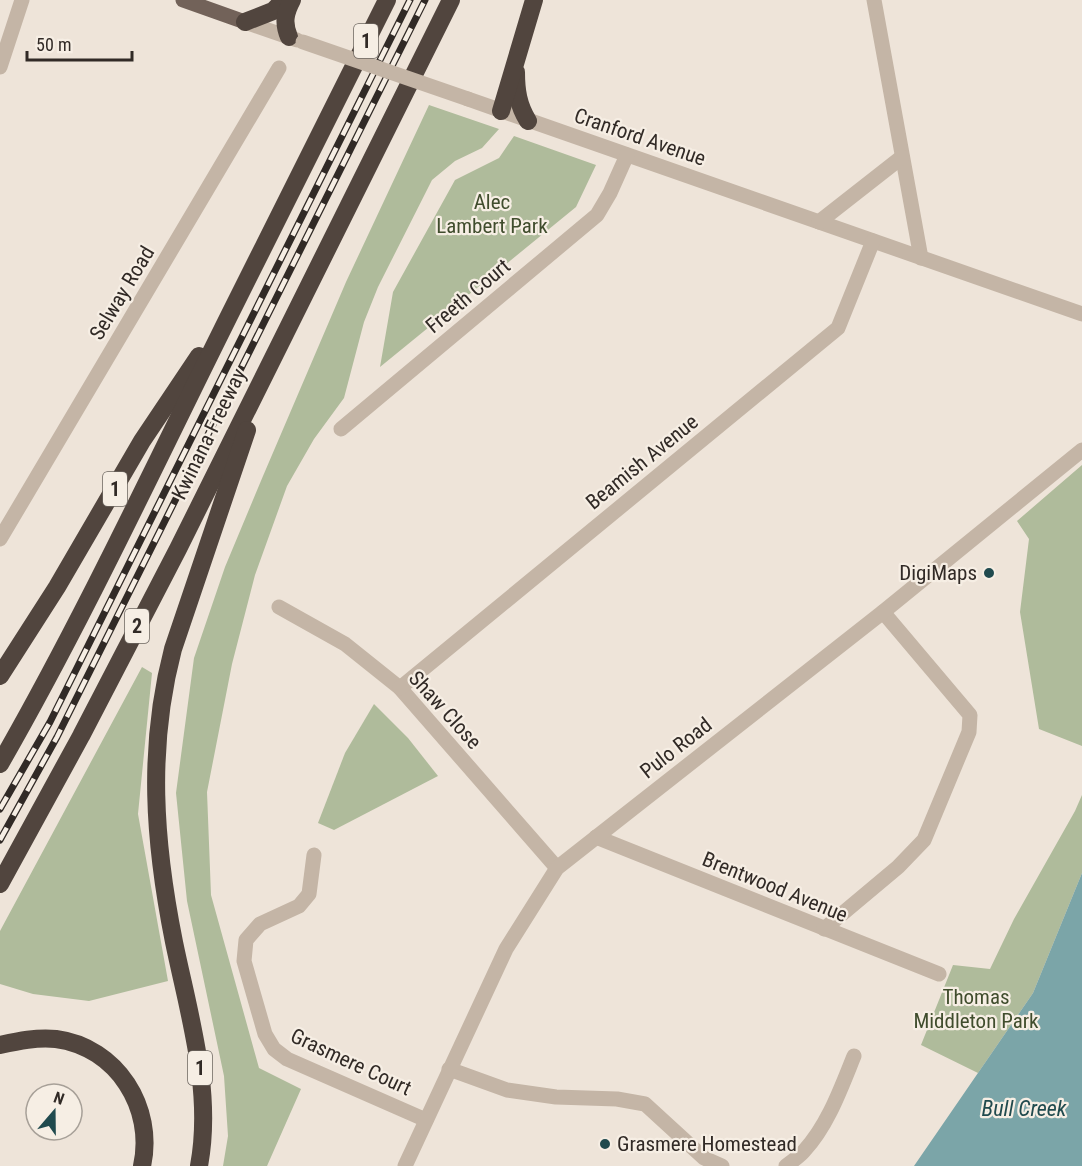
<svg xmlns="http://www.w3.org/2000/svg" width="1082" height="1166" font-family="'Roboto Condensed',sans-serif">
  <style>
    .green { fill: #afbb9b }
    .water { fill: #7ba5a8 }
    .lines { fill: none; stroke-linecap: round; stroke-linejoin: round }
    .minor { stroke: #c4b5a6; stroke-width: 15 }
    .major { stroke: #726259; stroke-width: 15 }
    .highway { stroke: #51453e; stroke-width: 18 }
    .rail-casing { stroke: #312a26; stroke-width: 7 }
    .rail { stroke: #f6eee4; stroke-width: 4.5; stroke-dasharray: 14; stroke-linecap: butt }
    .minor-bridge { stroke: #c4b5a6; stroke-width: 15 }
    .poi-dot { fill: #204a4e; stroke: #f6eee4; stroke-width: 2 }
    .labels { text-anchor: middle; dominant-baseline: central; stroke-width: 4.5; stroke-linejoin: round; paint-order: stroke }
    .shield { fill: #f6eee4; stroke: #6c655f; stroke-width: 1.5 }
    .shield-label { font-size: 20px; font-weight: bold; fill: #312a26 }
    .street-label { font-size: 21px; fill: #312a26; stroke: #f6eee4 }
    .park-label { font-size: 21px; fill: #404d2d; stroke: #f6eee4 }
    .poi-label { font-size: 21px; fill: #312a26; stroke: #f6eee4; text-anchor: end }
    .water-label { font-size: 22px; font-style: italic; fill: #204a4e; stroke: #f6eee4 }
  </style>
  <rect width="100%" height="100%" fill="#eee4d9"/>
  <g class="green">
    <path d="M 429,105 L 499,129 L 482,148 L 455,161 L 432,180 L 378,287 L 364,322 L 344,398 L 314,439 L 287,486 L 255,575 L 232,664 L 207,792 L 211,895 L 259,1068 L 301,1089 L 267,1166 L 223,1166 L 228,1136 L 224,1076 L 187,901 L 176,793 L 194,658 L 225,567 L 263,476 L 346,282 Z"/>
    <path d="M 514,136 L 596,165 L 576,207 L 380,367 L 393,292 L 455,180 L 499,158 Z"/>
    <path d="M 1082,465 L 1082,746 L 1039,729 L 1020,612 L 1029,539 L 1017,521 Z"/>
    <path d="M 142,667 L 152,673 L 138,814 L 168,981 L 89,1001 L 33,994 L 0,984 L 0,931 Z"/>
    <path d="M 374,704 L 408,738 L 438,776 L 334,830 L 318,823 L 345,753 Z"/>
    <path d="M 1082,795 L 1082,873 L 1033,993 L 978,1073 L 921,1045 L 953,965 L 990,969 L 1014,919 L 1075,811 Z"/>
  </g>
  <path class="water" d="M 1082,873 L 1082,1166 L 914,1166 L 1033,993 Z"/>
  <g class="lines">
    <g class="minor">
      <path d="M 874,0 L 921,258"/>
      <path d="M 245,22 L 297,40"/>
      <path d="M 0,67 L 22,0"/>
      <path d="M 468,99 L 1082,314"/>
      <path d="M 819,222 L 902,157"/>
      <path d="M 341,429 L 597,215 L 610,193 L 627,155"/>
      <path d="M 0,539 L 279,68"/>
      <path d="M 279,607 L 345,644 L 400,688 L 557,868"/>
      <path d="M 400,688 L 838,328 L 873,241"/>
      <path d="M 596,837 L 939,974"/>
      <path d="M 314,855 L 309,894 L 299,906 L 260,924 L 246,940 L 244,961 L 265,1034 L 274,1049 L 287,1059 L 426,1120"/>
      <path d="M 824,929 L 898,867 L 924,840 L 969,732 L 970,715 L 883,612"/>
      <path d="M 449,1069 L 507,1090 L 556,1097 L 617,1099 L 645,1104 L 704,1158 L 722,1166"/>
      <path d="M 405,1166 L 506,949 L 557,868 L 883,612 L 1082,450"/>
      <path d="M 786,1166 C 792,1161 799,1157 804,1151 C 828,1125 841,1088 854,1056"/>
    </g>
    <path class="major" d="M 183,0 L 245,22"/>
    <g class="highway">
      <path d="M 245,22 L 273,11 L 284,0"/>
      <path d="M 289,37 C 283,23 285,13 292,0"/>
      <path d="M 516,72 C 516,90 518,105 528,121"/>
      <path d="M 501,111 L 534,0"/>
      <path d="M 0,676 L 57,587 L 142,441 L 199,356"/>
      <path d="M 0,764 C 86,614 158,458 235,304 C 285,202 336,101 387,0"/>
      <path d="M 0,884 L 81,736 L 178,549 L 451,0"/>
      <path d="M 0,1045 C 18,1041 37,1037 56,1039 C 117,1047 155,1108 142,1166"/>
      <path d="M 199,1166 C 213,1091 189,1015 174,942 C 154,842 147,748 173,649 L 247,430"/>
    </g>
    <g class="rail-casing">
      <g id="rail">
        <path d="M 0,809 L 50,722 L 410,0"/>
        <path d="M 0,840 L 57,737 L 425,0"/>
      </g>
    </g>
    <use href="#rail" class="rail"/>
    <path class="minor-bridge" d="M 303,42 L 468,99"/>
  </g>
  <g class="poi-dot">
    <circle cx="989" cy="573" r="6"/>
    <circle cx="605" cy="1144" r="6"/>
  </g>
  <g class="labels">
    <g class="shield">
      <rect x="354" y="24" width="24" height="34" rx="4.5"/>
      <rect x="103" y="472" width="24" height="34" rx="4.5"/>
      <rect x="125" y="609" width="24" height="34" rx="4.5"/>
      <rect x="188" y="1051" width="24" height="34" rx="4.5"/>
    </g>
    <g class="shield-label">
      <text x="366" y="41">1</text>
      <text x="115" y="489">1</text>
      <text x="137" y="626">2</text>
      <text x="200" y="1068">1</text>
    </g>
    <g class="street-label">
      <text transform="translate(640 137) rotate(19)">Cranford Avenue</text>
      <text transform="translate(122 293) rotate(-59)">Selway Road</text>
      <text transform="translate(468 296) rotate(-40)">Freeth Court</text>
      <text transform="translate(209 434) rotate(-64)">Kwinana Freeway</text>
      <text transform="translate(642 462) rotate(-39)">Beamish Avenue</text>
      <text transform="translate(445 710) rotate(48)">Shaw Close</text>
      <text transform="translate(676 748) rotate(-38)">Pulo Road</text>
      <text transform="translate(775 887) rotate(22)">Brentwood Avenue</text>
      <text transform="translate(351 1062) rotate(25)">Grasmere Court</text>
    </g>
    <g class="park-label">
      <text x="492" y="202">Alec<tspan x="492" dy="24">Lambert Park</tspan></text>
      <text x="976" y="997">Thomas<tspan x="976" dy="24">Middleton Park</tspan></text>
    </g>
    <g class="poi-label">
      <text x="977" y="573">DigiMaps</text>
      <text x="617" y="1144" text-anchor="start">Grasmere Homestead</text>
    </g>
    <g class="water-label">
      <text x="1024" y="1108">Bull Creek</text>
    </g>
  </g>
  <g transform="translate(54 1112) rotate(20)"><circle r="28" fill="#f6eee4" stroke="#a7a098" stroke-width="1.5"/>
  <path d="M0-4.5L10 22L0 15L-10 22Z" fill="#204a4e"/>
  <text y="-9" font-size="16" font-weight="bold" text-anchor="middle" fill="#312a26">N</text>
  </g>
  <path d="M27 51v9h105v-9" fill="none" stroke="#312a26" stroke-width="3"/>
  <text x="36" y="51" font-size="18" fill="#312a26" stroke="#f6eee4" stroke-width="4.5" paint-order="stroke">50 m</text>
</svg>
